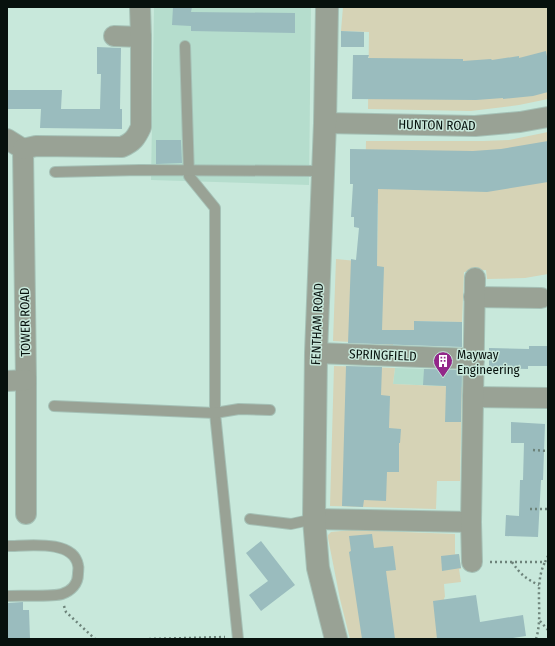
<svg xmlns="http://www.w3.org/2000/svg" width="555" height="646" font-family="'Fira Sans Condensed',sans-serif">
  <style>
    .built { fill: #b5ddcd }
    .green { fill: #d6d3b6 }
    .building { fill: #9abcbe }
    .lines { fill: none; stroke-linecap: round; stroke-linejoin: round }
    .service-casing { stroke: #a5c1b6; stroke-width: 12 }
    .minor-casing { stroke: #a5c1b6; stroke-width: 22 }
    .tertiary-casing { stroke: #a5c1b6; stroke-width: 24 }
    .path { stroke: #6d837a; stroke-width: 2.5; stroke-dasharray: 2 3; stroke-linecap: butt }
    .service { stroke: #99a295; stroke-width: 10 }
    .minor { stroke: #99a295; stroke-width: 20 }
    .tertiary { stroke: #99a295; stroke-width: 22 }
    .labels { text-anchor: middle; dominant-baseline: central; stroke-width: 3; stroke-linejoin: round; paint-order: stroke }
    .street-label { font-size: 13px; fill: #07110d; stroke: #c8e8db }
    .poi-label { font-size: 13px; fill: #07110d; stroke: #c8e8db; text-anchor: start }
  </style>
  <rect width="100%" height="100%" fill="#c8e8db"/>
  <g class="built">
    <path d="M 154,7 L 311,7 L 309,185 L 151,180 Z"/>
    <path d="M 395,368 L 463,370 L 462,387 L 393,384 Z"/>
  </g>
  <g class="green">
    <path d="M 343,7 L 548,7 L 548,99 L 519,105 L 471,111 L 368,109 L 369,32 L 341,31 Z"/>
    <path d="M 548,132 L 548,274 L 525,278 L 487,279 L 486,270 L 464,272 L 462,322 L 414,321 L 414,330 L 387,330 L 387,340 L 393,340 L 393,345 L 369,343 L 333,341 L 336,259 L 377,263 L 378,204 L 365,190 L 366,141 L 483,141 L 509,140 Z"/>
    <path d="M 334,366 L 395,368 L 393,384 L 462,387 L 460,481 L 437,481 L 436,509 L 330,506 Z"/>
    <path d="M 352,530 L 455,534 L 455,554 L 459,554 L 461,569 L 459,569 L 461,582 L 444,584 L 445,597 L 444,598 L 450,636 L 425,639 L 350,639 L 340,599 L 328,538 L 328,535 L 331,532 Z"/>
  </g>
  <g class="building">
    <path d="M 173,7 L 192,7 L 191,12 L 295,13 L 295,33 L 191,31 L 191,26 L 172,25 Z"/>
    <path d="M 341,31 L 364,32 L 364,47 L 341,47 Z"/>
    <path d="M 97,47 L 121,48 L 120,109 L 122,109 L 122,129 L 40,128 L 41,109 L 7,109 L 7,90 L 62,90 L 61,109 L 100,109 L 101,74 L 97,74 Z"/>
    <path d="M 546,51 L 548,62 L 548,92 L 533,96 L 503,99 L 503,98 L 476,100 L 352,99 L 353,55 L 369,55 L 368,58 L 463,59 L 463,61 L 491,59 L 492,60 L 519,56 L 519,58 Z"/>
    <path d="M 156,140 L 181,140 L 182,163 L 156,164 Z"/>
    <path d="M 548,141 L 548,182 L 487,192 L 378,189 L 377,266 L 384,267 L 382,330 L 414,330 L 414,321 L 462,322 L 462,347 L 348,343 L 351,259 L 356,260 L 359,228 L 354,227 L 354,217 L 351,217 L 353,184 L 350,184 L 350,149 L 473,151 L 501,149 Z"/>
    <path d="M 529,346 L 548,346 L 548,366 L 528,366 L 528,369 L 489,368 L 489,348 L 529,349 Z"/>
    <path d="M 346,366 L 382,367 L 381,395 L 390,396 L 389,428 L 401,429 L 400,443 L 399,443 L 399,472 L 387,472 L 386,501 L 364,500 L 363,507 L 342,506 Z"/>
    <path d="M 424,369 L 462,370 L 461,422 L 445,422 L 446,386 L 423,385 Z"/>
    <path d="M 511,422 L 545,424 L 543,480 L 541,480 L 538,537 L 505,536 L 506,515 L 519,516 L 520,480 L 523,480 L 524,443 L 511,443 Z"/>
    <path d="M 372,534 L 374,548 L 393,546 L 396,570 L 386,571 L 395,639 L 362,639 L 349,552 L 351,551 L 349,536 Z"/>
    <path d="M 261,541 L 295,585 L 261,611 L 249,595 L 268,581 L 246,553 Z"/>
    <path d="M 459,554 L 461,568 L 442,571 L 441,556 Z"/>
    <path d="M 476,595 L 480,622 L 523,615 L 526,636 L 506,639 L 437,639 L 433,601 Z"/>
    <path d="M 23,602 L 23,610 L 29,610 L 30,639 L 8,639 L 7,603 Z"/>
  </g>
  <g class="lines">
    <g class="service-casing">
      <g id="service">
        <path d="M 185,46 L 189,176 L 215,208 L 215,413 L 238,639"/>
        <path d="M 55,172 L 140,170 L 323,171"/>
        <path d="M 54,406 L 215,413 L 239,409 L 270,410"/>
        <path d="M 250,519 L 291,524 L 314,519"/>
        <path d="M 7,546 C 27,546 73,539 78,565 C 79,568 78,571 78,574 C 78,584 71,591 62,594 C 53,597 19,595 7,596"/>
      </g>
    </g>
    <g class="minor-casing">
      <g id="minor">
        <path d="M 114,36 L 141,37"/>
        <path d="M 325,123 L 475,126 L 520,122 L 548,117"/>
        <path d="M 7,139 L 23,149 L 26,380 L 26,514"/>
        <path d="M 23,149 L 36,146 L 122,147 C 133,142 136,138 141,127 L 141,37 L 140,7"/>
        <path d="M 474,297 L 541,298"/>
        <path d="M 316,353 L 474,359"/>
        <path d="M 7,381 L 26,380"/>
        <path d="M 473,397 L 548,398"/>
        <path d="M 314,519 L 471,522"/>
        <path d="M 472,562 L 471,522 L 475,278"/>
      </g>
    </g>
    <g class="tertiary-casing">
      <path id="tertiary" d="M 327,7 L 325,123 L 316,353 L 314,519 L 318,568 L 336,639"/>
    </g>
    <g class="path">
      <path d="M 533,450 L 548,451"/>
      <path d="M 530,509 L 548,509"/>
      <path d="M 490,562 L 545,562 L 548,556"/>
      <path d="M 512,562 C 520,574 526,579 539,585"/>
      <path d="M 64,606 L 66,612 L 95,639"/>
      <path d="M 540,621 L 548,630"/>
      <path d="M 149,639 L 225,637"/>
      <path d="M 536,639 C 544,614 533,586 545,562"/>
    </g>
    <use href="#service" class="service"/>
    <use href="#minor" class="minor"/>
    <use href="#tertiary" class="tertiary"/>
  </g>
  <defs>
    <g id="building-pin" transform="scale(1)"><path d="M0 17L-7.5 6A9.5 9.5 0 1 1 7.5 6Z" fill="#932789" stroke="#c8e8db"/><path d="M-4-6H4V6H1V3H-1V6H-4ZM-2.5-4.3h1.7v1.8h-1.7ZM.8-4.3h1.7v1.8H.8ZM-2.5-1h1.7V.8h-1.7ZM.8-1h1.7V.8H.8Z" fill="#fff"/></g>
  </defs>
  <g fill-rule="evenodd">
    <use href="#building-pin" x="443" y="361"/>
  </g>
  <g class="labels">
    <g class="street-label">
      <text transform="translate(437 125) rotate(1)">HUNTON ROAD</text>
      <text transform="translate(25 322) rotate(-91)">TOWER ROAD</text>
      <text transform="translate(317 324) rotate(-88)">FENTHAM ROAD</text>
      <text transform="translate(383 355) rotate(2)">SPRINGFIELD</text>
    </g>
    <g class="poi-label">
      <text x="457" y="354">Mayway<tspan x="457" dy="15">Engineering</tspan></text>
    </g>
  </g>
  <rect width="555" height="646" fill="none" stroke="#07110d" stroke-width="16"/>
</svg>
